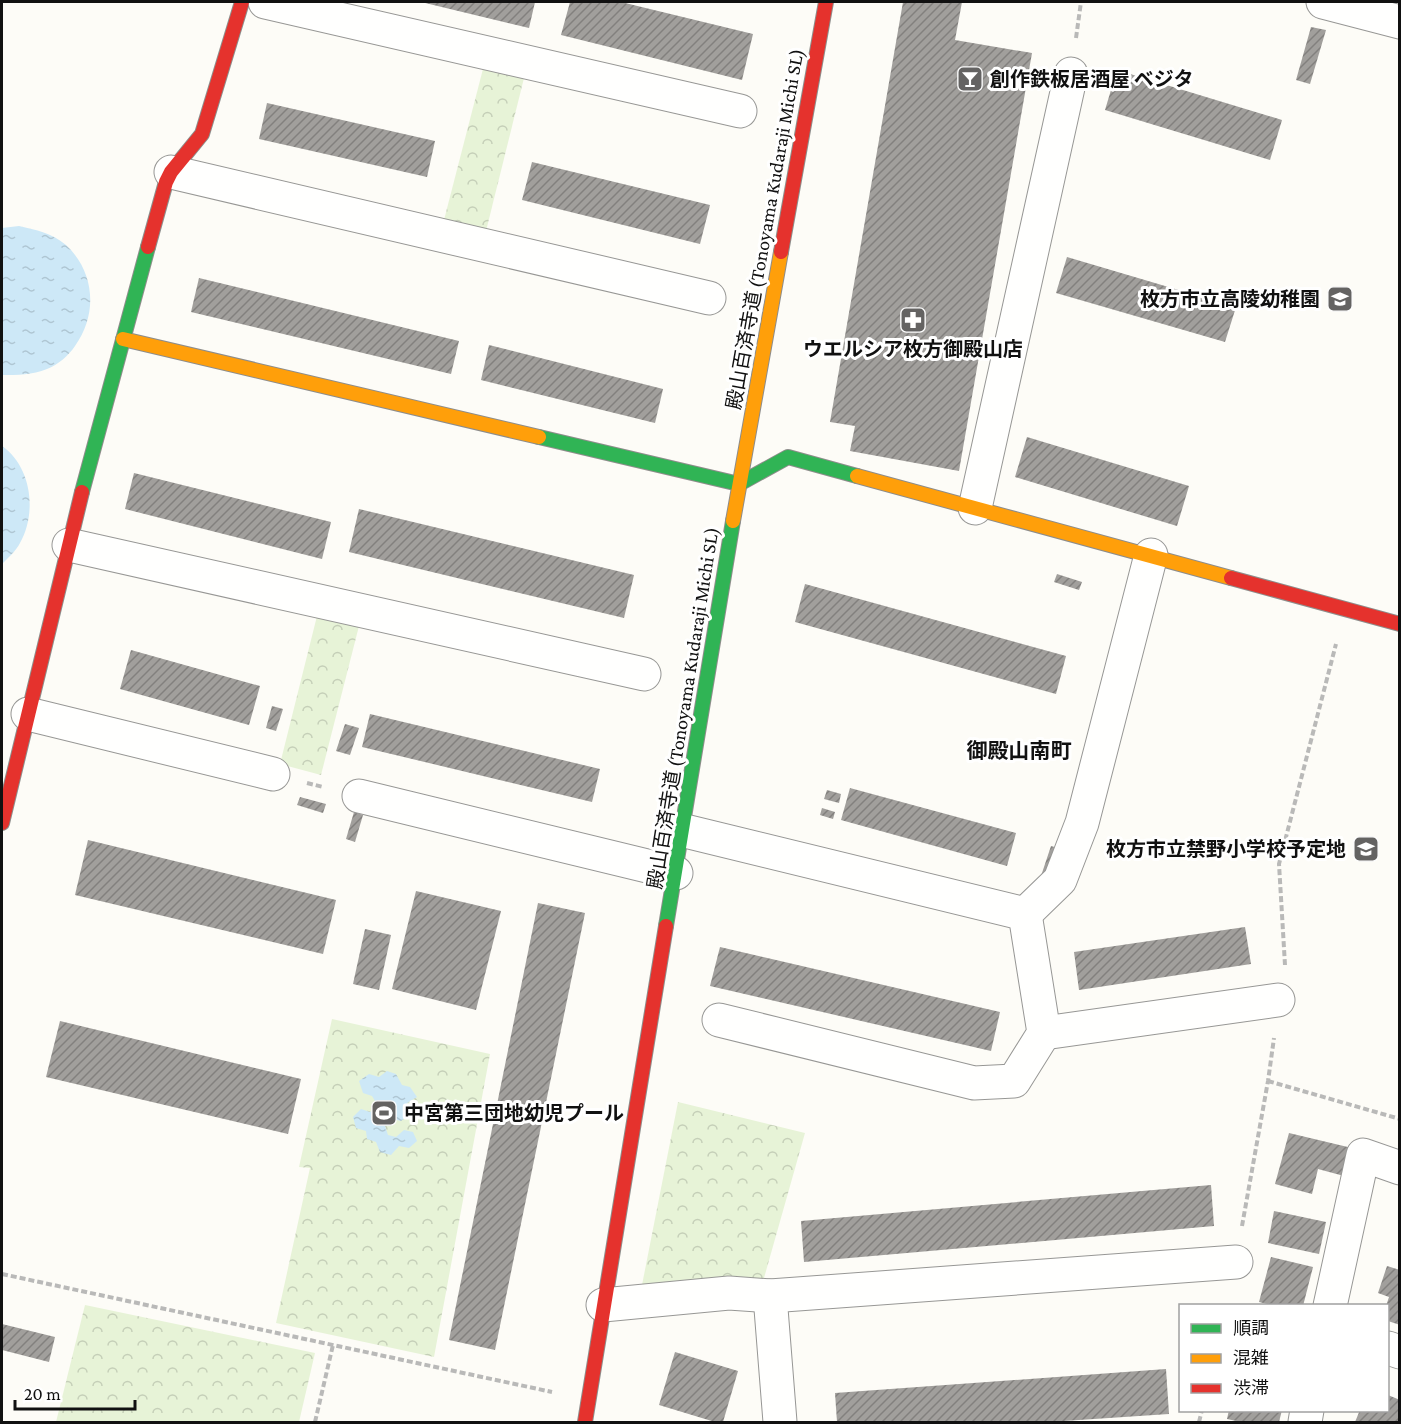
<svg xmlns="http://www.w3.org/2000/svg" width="1401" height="1424" font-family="'Crimson Pro','Noto Sans JP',serif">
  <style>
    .park { fill: url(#park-crowns) }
    .water { fill: url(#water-ripples) }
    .building { fill: url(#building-hatch) }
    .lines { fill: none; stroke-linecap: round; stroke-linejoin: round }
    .street-casing { stroke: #979795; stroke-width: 35 }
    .fast-casing { stroke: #8e8d8b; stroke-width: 16 }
    .slow-casing { stroke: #8e8d8b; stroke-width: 16 }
    .jam-casing { stroke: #8e8d8b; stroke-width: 16 }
    .path { stroke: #b9b9b8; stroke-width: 4; stroke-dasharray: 6 3; stroke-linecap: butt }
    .street { stroke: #fffffe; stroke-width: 33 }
    .fast { stroke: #30b455; stroke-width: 14 }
    .slow { stroke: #ff9f0a; stroke-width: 14 }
    .jam { stroke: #e5322d; stroke-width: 14 }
    .labels { text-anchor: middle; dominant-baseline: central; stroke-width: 6; stroke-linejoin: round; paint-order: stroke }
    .poi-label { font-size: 20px; font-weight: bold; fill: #111; stroke: #fff; text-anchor: start }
    .street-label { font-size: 20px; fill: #111; stroke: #fff }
    .neighbourhood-label { font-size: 21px; font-weight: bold; fill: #111; stroke: #fff }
  </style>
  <defs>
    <pattern id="park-crowns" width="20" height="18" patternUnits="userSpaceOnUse" patternTransform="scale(1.5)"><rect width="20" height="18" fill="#e7f3d7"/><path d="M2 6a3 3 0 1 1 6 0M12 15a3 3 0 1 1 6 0" fill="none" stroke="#c5cfb8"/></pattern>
    <pattern id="water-ripples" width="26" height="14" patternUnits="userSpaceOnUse" patternTransform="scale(1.5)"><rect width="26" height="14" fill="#cde8f7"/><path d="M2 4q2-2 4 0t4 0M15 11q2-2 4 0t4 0" fill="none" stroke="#afc6d3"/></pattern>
    <pattern id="building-hatch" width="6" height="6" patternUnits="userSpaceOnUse" patternTransform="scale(1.5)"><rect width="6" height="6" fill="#a19f9c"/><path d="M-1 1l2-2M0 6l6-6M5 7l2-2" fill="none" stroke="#82807e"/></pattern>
  </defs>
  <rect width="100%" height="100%" fill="#fdfcf7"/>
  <g class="park">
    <path d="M 484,65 L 525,74 L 486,231 L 444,220 Z"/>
    <path d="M 317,616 L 359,626 L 321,775 L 280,764 Z"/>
    <path d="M 332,1019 L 490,1054 L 434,1357 L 276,1323 L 310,1168 L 299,1167 Z"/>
    <path d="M 678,1102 L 805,1133 L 764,1278 L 642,1285 Z"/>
    <path d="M 85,1305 L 315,1353 L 299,1422 L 56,1422 Z"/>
  </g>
  <g class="water">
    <path d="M 19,226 C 36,230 52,233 66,245 C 95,272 98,314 75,346 C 69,355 58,365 47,369 C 32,375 18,375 2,375 L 2,228 Z"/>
    <path d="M 2,446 C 32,467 37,513 20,543 C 16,551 8,558 2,564 Z"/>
    <path d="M 387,1071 L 396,1074 L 402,1085 L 410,1087 L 417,1097 L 407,1103 L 411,1114 L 401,1121 L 393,1119 L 385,1126 L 388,1135 L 396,1137 L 404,1130 L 413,1132 L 417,1141 L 409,1148 L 399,1146 L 391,1155 L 380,1152 L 376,1142 L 367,1139 L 366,1131 L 356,1128 L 353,1117 L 361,1109 L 370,1112 L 378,1106 L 372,1096 L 363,1093 L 359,1081 L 369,1074 L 379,1077 Z"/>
  </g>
  <g class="building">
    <path d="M 421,2 L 535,2 L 529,28 Z"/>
    <path d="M 570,2 L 621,2 L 753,34 L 742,80 L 561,35 Z"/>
    <path d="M 903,2 L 962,2 L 955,40 L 1032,53 L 959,471 L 850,451 L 855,426 L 830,422 Z"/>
    <path d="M 1311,27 L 1326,30 L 1310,84 L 1296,80 Z"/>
    <path d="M 1117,70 L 1282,120 L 1270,160 L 1105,110 Z"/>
    <path d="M 267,103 L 435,141 L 427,177 L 259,139 Z"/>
    <path d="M 532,162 L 710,205 L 700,244 L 522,200 Z"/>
    <path d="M 1067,257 L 1236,307 L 1225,342 L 1056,293 Z"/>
    <path d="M 199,278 L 459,341 L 451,374 L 191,312 Z"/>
    <path d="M 489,345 L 663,389 L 655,423 L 481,380 Z"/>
    <path d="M 1027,437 L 1189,486 L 1177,526 L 1015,477 Z"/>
    <path d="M 134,473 L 331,522 L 322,559 L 125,509 Z"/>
    <path d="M 359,509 L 634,575 L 624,618 L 349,552 Z"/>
    <path d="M 1057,574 L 1082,582 L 1079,590 L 1054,582 Z"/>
    <path d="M 805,584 L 1066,656 L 1056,694 L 795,622 Z"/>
    <path d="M 131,650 L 260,686 L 249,725 L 120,689 Z"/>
    <path d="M 272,706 L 283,709 L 276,731 L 266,728 Z"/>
    <path d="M 370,714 L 600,769 L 592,802 L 362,747 Z"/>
    <path d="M 345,724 L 359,728 L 350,755 L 336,751 Z"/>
    <path d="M 850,788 L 1016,833 L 1007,866 L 841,820 Z"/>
    <path d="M 827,790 L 841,794 L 839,803 L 824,799 Z"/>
    <path d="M 300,797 L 326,804 L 323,813 L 297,805 Z"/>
    <path d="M 822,808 L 835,812 L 833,819 L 820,815 Z"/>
    <path d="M 354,812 L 363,815 L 355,842 L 346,839 Z"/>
    <path d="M 88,840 L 336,900 L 323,954 L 75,895 Z"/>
    <path d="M 1051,846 L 1061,849 L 1051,879 L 1041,876 Z"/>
    <path d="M 416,891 L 501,911 L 476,1010 L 392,989 Z"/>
    <path d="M 538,903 L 585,913 L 495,1350 L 449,1340 Z"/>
    <path d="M 1245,927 L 1251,964 L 1079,990 L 1074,952 Z"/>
    <path d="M 365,929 L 391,935 L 379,990 L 353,984 Z"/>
    <path d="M 720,947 L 1000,1012 L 991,1051 L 710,986 Z"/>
    <path d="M 60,1021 L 301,1079 L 288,1134 L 46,1077 Z"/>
    <path d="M 1289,1133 L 1352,1148 L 1344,1176 L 1318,1169 L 1312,1194 L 1275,1184 Z"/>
    <path d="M 1211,1185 L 1214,1226 L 804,1262 L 801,1221 Z"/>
    <path d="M 1274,1211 L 1326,1222 L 1319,1254 L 1268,1243 Z"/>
    <path d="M 1271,1257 L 1313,1267 L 1303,1306 L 1275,1306 L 1259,1302 Z"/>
    <path d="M 1387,1266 L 1400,1270 L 1400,1325 L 1388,1321 L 1386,1306 L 1389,1297 L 1378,1293 Z"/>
    <path d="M 2,1324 L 55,1337 L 49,1362 L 2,1350 Z"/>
    <path d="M 675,1352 L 738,1371 L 723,1422 L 715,1422 L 659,1405 Z"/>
    <path d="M 1166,1369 L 1169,1414 L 1049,1422 L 837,1422 L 835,1393 Z"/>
    <path d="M 1388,1395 L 1400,1400 L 1400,1422 L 1355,1422 L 1360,1410 L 1388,1410 Z"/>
    <path d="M 1229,1410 L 1282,1410 L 1279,1422 L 1241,1422 L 1227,1419 Z"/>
  </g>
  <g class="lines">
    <g class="street-casing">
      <g id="street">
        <path d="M 265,2 L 740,111"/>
        <path d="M 1323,2 L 1400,22"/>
        <path d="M 171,172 L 709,298"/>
        <path d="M 975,508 L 1071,74"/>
        <path d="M 69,545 L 644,674"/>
        <path d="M 28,714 L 273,774"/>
        <path d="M 359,796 L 676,873"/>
        <path d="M 681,830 L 1025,914 L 1044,1033 L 1014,1081 L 974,1083 L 719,1020"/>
        <path d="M 1025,914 L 1060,880 L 1082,823 L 1151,555"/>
        <path d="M 1044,1033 L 1278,1000"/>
        <path d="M 770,1296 L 780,1422"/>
        <path d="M 603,1305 L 729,1293 L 770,1296 L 1236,1262"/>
        <path d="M 1330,1306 L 1363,1155 L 1400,1168"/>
        <path d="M 1388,1348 L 1400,1352"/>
        <path d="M 1305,1422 L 1307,1410"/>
      </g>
    </g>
    <g class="fast-casing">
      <g id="fast">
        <path d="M 539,437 L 739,484 L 788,457 L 857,476"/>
        <path d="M 82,492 L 148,247"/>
        <path d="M 666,926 L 733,521"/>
      </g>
    </g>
    <g class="slow-casing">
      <g id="slow">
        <path d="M 123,339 L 539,437"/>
        <path d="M 857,476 L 1231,578"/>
        <path d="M 733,521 L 781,252"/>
      </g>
    </g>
    <g class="jam-casing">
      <g id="jam">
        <path d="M 148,247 L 166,182 L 171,172 L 202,134 L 242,2"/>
        <path d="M 781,252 L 826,2"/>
        <path d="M 1231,578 L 1400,624"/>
        <path d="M 2,823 L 82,492"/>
        <path d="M 585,1422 L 666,926"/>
      </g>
    </g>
    <g class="path">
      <path d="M 1076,38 L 1081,2"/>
      <path d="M 307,783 L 323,787"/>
      <path d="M 1285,965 L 1279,864 L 1336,644"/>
      <path d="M 1268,1081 L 1400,1119"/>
      <path d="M 1242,1226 L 1268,1081 L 1274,1038"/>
      <path d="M 2,1274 L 552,1392"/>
      <path d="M 315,1422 L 333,1345"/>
      <path d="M 1199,1422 L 1202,1410"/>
    </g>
    <use href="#street" class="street"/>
    <use href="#fast" class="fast"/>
    <use href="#slow" class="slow"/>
    <use href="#jam" class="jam"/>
  </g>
  <defs>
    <g id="bar-square" transform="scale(1.35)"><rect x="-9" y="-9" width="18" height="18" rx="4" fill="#646362" stroke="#fff"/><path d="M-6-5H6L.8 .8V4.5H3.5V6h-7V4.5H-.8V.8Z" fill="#fff"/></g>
    <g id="school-square" transform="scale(1.35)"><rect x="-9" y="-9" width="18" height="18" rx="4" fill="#646362" stroke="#fff"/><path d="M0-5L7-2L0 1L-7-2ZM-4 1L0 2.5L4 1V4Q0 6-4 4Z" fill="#fff"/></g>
    <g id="pharmacy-square" transform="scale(1.35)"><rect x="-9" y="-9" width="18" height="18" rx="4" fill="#646362" stroke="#fff"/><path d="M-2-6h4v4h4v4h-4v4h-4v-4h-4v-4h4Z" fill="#fff"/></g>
    <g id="stadium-square" transform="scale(1.35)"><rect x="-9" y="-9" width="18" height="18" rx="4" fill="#646362" stroke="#fff"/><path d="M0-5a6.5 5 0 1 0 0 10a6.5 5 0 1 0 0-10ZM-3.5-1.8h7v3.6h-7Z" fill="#fff"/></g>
  </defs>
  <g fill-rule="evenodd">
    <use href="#bar-square" x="970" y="79"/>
    <use href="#school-square" x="1340" y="299"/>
    <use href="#pharmacy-square" x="913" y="320"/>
    <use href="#school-square" x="1366" y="849"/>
    <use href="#stadium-square" x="384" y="1113"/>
  </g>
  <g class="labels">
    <g class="poi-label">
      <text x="990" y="79">創作鉄板居酒屋 ベジタ</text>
      <text x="1320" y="299" text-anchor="end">枚方市立高陵幼稚園</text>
      <text x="913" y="349" text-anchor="middle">ウエルシア枚方御殿山店</text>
      <text x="1346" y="849" text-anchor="end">枚方市立禁野小学校予定地</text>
      <text x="404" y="1113">中宮第三団地幼児プール</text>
    </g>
    <g class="street-label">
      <text transform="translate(765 229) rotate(-80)">殿山百済寺道 (Tonoyama Kudaraji Michi SL)</text>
      <text transform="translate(683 708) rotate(-81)">殿山百済寺道 (Tonoyama Kudaraji Michi SL)</text>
    </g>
    <g class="neighbourhood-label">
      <text x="1019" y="751">御殿山南町</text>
    </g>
  </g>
  <rect width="1401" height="1424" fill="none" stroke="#111111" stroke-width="6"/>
  <rect x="1179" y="1304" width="210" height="108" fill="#ffffff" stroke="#a0a0a0" stroke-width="1.5"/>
  <rect x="1191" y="1324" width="30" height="9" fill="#30b455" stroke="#a0a0a0" stroke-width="1.5"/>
  <text x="1233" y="1334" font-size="18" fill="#111111">順調</text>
  <rect x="1191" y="1354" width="30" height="9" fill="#ff9f0a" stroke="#a0a0a0" stroke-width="1.5"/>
  <text x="1233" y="1364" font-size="18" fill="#111111">混雑</text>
  <rect x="1191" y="1384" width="30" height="9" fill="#e5322d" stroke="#a0a0a0" stroke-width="1.5"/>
  <text x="1233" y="1394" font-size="18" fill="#111111">渋滞</text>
  <path d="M15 1400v9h120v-9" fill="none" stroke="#111111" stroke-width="3"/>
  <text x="24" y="1400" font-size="18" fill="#111111" stroke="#ffffff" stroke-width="4.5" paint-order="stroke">20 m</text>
</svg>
